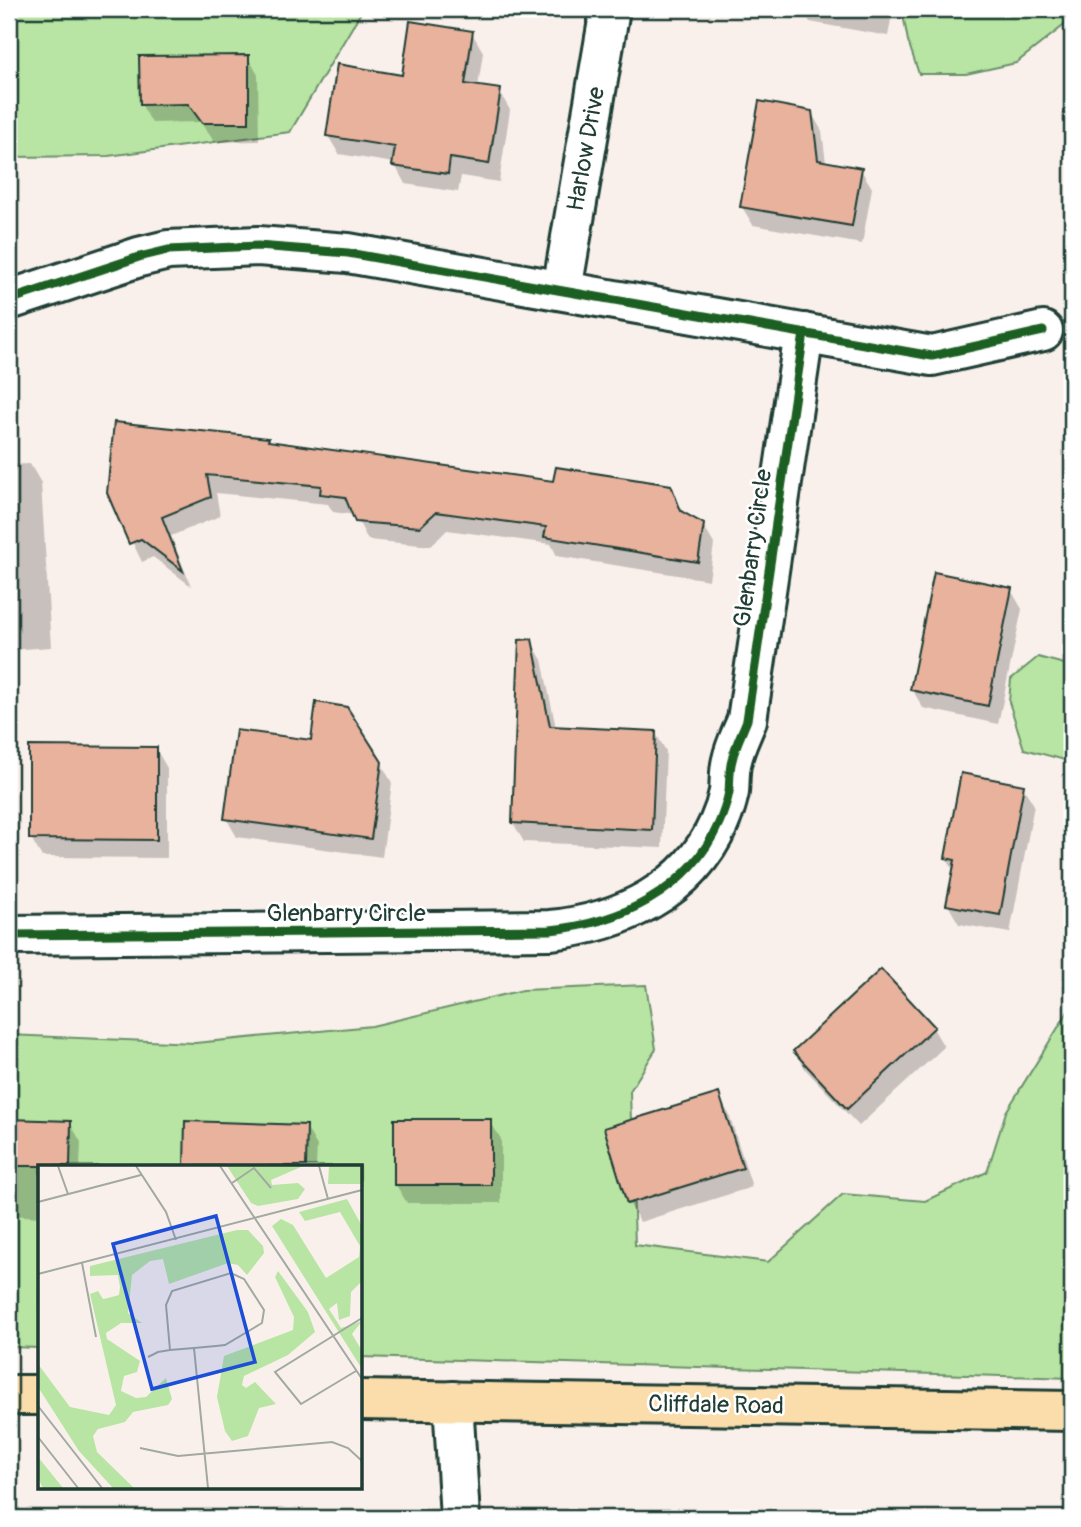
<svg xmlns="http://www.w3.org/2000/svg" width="1081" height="1527" font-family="Pangolin,sans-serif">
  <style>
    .green { fill: #b8e5a3; stroke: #6c916c; stroke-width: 2 }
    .shadow { fill: #0003 }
    .building { fill: #e8b29d; stroke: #1f3d34; stroke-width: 2 }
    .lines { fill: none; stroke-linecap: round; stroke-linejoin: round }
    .minor-casing { stroke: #1f3d34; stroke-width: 44 }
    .major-casing { stroke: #1f3d34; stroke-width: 44 }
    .minor { stroke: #fff; stroke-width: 38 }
    .major { stroke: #fbddab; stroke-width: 38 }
    .cycleway-casing { stroke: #fff; stroke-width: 13 }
    .cycleway { stroke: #1b5e20; stroke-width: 9 }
    .labels { text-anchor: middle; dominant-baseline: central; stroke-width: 5; stroke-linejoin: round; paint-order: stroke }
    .street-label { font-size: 24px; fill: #1f3d34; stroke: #fff }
    .inset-road { fill: none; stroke: #a2a8a2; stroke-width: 2 }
    .view { fill: #1d4ed8; fill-opacity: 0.15; stroke: #1d4ed8; stroke-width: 3.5 }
    .inset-edge { fill: none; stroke: #1f3d34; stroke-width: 3.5 }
  </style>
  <rect width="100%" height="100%" fill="#faf0eb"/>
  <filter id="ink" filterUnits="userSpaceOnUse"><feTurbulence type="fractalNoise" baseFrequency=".0143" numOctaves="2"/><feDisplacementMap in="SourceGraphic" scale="14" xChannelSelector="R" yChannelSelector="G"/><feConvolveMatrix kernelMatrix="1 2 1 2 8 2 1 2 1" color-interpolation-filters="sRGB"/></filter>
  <g filter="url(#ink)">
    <g class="green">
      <path d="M 9,9 L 363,9 L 290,132 L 108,156 L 9,157 Z"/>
      <path d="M 902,9 L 1072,9 L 1072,19 L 1016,63 L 966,74 L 919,74 L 908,41 Z"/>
      <path d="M 1038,657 L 1072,666 L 1072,762 L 1024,749 L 1009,702 L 1011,679 Z"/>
      <path d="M 646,985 L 656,1049 L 630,1091 L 635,1245 L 768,1262 L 843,1194 L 925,1201 L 987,1172 L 1006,1112 L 1072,1005 L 1072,1378 L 361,1357 L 360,1166 L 40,1166 L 40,1348 L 9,1347 L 9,1035 L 195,1043 L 372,1026 L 523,990 Z"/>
    </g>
    <g class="shadow">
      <path d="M 802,9 L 893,9 L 888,36 L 810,22 Z"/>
      <path d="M 472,33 L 483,52 L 478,87 L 499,91 L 510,110 L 499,182 L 461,176 L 458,192 L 405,184 L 394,163 L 339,154 L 328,136 L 403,77 Z"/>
      <path d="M 248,57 L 258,75 L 259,141 L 215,142 L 200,122 L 152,123 L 141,104 Z"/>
      <path d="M 1072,68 L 1072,84 L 1067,74 Z"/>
      <path d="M 811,112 L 822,131 L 826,163 L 861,170 L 872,188 L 862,244 L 753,225 L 742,207 Z"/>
      <path d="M 268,439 L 270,443 L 555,483 L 670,487 L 685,515 L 703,525 L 714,544 L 709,580 L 557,556 L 551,544 L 447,530 L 431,546 L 368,540 L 355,515 L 333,512 L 328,504 L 216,493 L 220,516 L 171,536 L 191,586 L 153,557 L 142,562 L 109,493 Z"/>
      <path d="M 30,464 L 41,483 L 51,647 L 9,650 L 9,465 Z"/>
      <path d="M 1011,590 L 1022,609 L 998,724 L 923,708 L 912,689 Z"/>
      <path d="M 531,641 L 542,660 L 556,728 L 655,732 L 666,751 L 662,848 L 524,842 L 513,823 Z"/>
      <path d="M 156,749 L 167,768 L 167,858 L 42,857 L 31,838 Z"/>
      <path d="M 381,763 L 392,783 L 382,857 L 237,837 L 226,818 Z"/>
      <path d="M 1023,787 L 1034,805 L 1010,933 L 959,924 L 948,905 L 954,871 L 946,858 Z"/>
      <path d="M 933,1028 L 944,1047 L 859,1126 L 806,1070 L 795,1052 Z"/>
      <path d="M 718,1095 L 729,1114 L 752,1187 L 640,1222 L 629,1203 Z"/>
      <path d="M 9,1120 L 70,1123 L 81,1142 L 80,1166 L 40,1166 L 40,1217 L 9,1215 Z"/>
      <path d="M 490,1121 L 501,1139 L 501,1203 L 407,1203 L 396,1185 Z"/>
      <path d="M 187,1122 L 306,1127 L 317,1146 L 316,1166 L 185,1166 Z"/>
    </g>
    <g class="building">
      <path d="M 410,21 L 473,31 L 465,84 L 501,89 L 489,164 L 450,158 L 448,174 L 392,166 L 395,147 L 326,136 L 337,64 L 402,75 Z"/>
      <path d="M 249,55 L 249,123 L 202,123 L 188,104 L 140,105 L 139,56 Z"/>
      <path d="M 759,101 L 812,111 L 818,160 L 862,168 L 852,226 L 740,207 Z"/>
      <path d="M 114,422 L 269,438 L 268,441 L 553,481 L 556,467 L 671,485 L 681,511 L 704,524 L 698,562 L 544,537 L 546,527 L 436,512 L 420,527 L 355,522 L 345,497 L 320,494 L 321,486 L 207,475 L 211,497 L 162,517 L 183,571 L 141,539 L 129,544 L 107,493 Z"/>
      <path d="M 934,572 L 1012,588 L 988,706 L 910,690 Z"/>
      <path d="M 532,639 L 550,726 L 656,731 L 652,830 L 512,823 L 519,640 Z"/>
      <path d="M 316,702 L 347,707 L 382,762 L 371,839 L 224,819 L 236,730 L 311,740 Z"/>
      <path d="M 29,746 L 157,747 L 157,840 L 29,839 Z"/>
      <path d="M 961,773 L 1024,785 L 1000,915 L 946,905 L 955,860 L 945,858 Z"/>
      <path d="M 881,969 L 935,1027 L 847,1109 L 793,1051 Z"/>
      <path d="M 719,1093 L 743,1168 L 627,1204 L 604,1128 Z"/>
      <path d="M 9,1119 L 71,1121 L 70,1166 L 9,1166 Z"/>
      <rect x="394" y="1119" width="97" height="66"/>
      <path d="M 185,1121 L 307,1125 L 306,1166 L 184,1166 Z"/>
    </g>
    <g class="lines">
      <g class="minor-casing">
        <g id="minor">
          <path d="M 562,290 L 610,9"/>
          <path d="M 9,300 L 139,257 L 168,250 L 258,246 L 348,253 L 932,356 L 1043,331"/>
          <path d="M 9,935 L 550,930 C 620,923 689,891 719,823 C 723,814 727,802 729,792 C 730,782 729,770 732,760 C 735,746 742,733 747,720 L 804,333"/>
          <path d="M 453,1401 L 460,1518"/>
        </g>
      </g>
      <g class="major-casing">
        <g id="major">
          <path d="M 9,1395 L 40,1395"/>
          <path d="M 360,1400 L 1072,1411"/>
        </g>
      </g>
      <use href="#minor" class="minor"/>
      <use href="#major" class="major"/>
      <g class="cycleway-casing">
        <g id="cycleway">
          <path d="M 9,300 L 139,257 L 168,250 L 258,246 L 348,253 L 932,356 L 1043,331"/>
          <path d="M 9,935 L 550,930 C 620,923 689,891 719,823 C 723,814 727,802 729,792 C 730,782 729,770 732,760 C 735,746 742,733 747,720 L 804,333"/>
        </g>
      </g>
      <use href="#cycleway" class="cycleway"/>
    </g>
  </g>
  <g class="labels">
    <g class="street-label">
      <text transform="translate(586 149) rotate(-80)">Harlow Drive</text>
      <text transform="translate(753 548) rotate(-82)">Glenbarry Circle</text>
      <text x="346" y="913">Glenbarry Circle</text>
      <text transform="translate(716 1405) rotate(1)">Cliffdale Road</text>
    </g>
  </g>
  <g transform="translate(38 1165)">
    <rect width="324" height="324" fill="#faf0eb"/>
    <path d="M 189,1 L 265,1 L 233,15 L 234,20 L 260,18 L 267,24 L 260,34 L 220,41 L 213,38 ZM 291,1 L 324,1 L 324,19 L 290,19 ZM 309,34 L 324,61 L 324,116 L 313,127 L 312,151 L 301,155 L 299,138 L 291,144 L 303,163 L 324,156 L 314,169 L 324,186 L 324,204 L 234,61 L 243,54 L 255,60 L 288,113 L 321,92 L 322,81 L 302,47 L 267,56 L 261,47 ZM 199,65 L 210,65 L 225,81 L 226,88 L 209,110 L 200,100 L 190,98 L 131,119 L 125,94 L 112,96 L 94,110 L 90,148 L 104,158 L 83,158 L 68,168 L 69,174 L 102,196 L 99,207 L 86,211 L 83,226 L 98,233 L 108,232 L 128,213 L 134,234 L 130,240 L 95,247 L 87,257 L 60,264 L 55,271 L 59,287 L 96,323 L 75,323 L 41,286 L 0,222 L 0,199 L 32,242 L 71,250 L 78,240 L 52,129 L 60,126 L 65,134 L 70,133 L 81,130 L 82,122 L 80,110 L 52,111 L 52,101 ZM 240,106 L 270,147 L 277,167 L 250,190 L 206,211 L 204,220 L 208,223 L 217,217 L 238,239 L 221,243 L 210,271 L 194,276 L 187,266 L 179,232 L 186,191 L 255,165 L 256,152 L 237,112 ZM 0,292 L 25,323 L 5,323 L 0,313 Z" fill="#b8e5a3"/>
    <path class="inset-road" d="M 20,1 L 30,29M 98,1 L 128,47 L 138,75M 182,1 L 324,214M 281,1 L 290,34M 194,18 L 216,3 L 233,23M 0,37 L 103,10M 44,98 L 58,172M 0,109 L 324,25M 156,183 L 170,323M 110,192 L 120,187 L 132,185 L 156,183 L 178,181 L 187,180 L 224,158 L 226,145 L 206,114 L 193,108 L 134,126 L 128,140 L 132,185M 318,206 L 263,239 L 237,207 L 324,153M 0,241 L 64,323M 0,272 L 40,323M 102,283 L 140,291 L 294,277 L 310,283 L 324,296"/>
    <path class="view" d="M 178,51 L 217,197 L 114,224 L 75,79 Z"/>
    <rect width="324" height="324" class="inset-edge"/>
  </g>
  <rect width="1081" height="1527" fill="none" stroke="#fff" stroke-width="35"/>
  <rect x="18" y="18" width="1046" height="1492" fill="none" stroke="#1f3d34" stroke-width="2.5" filter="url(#ink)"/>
</svg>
